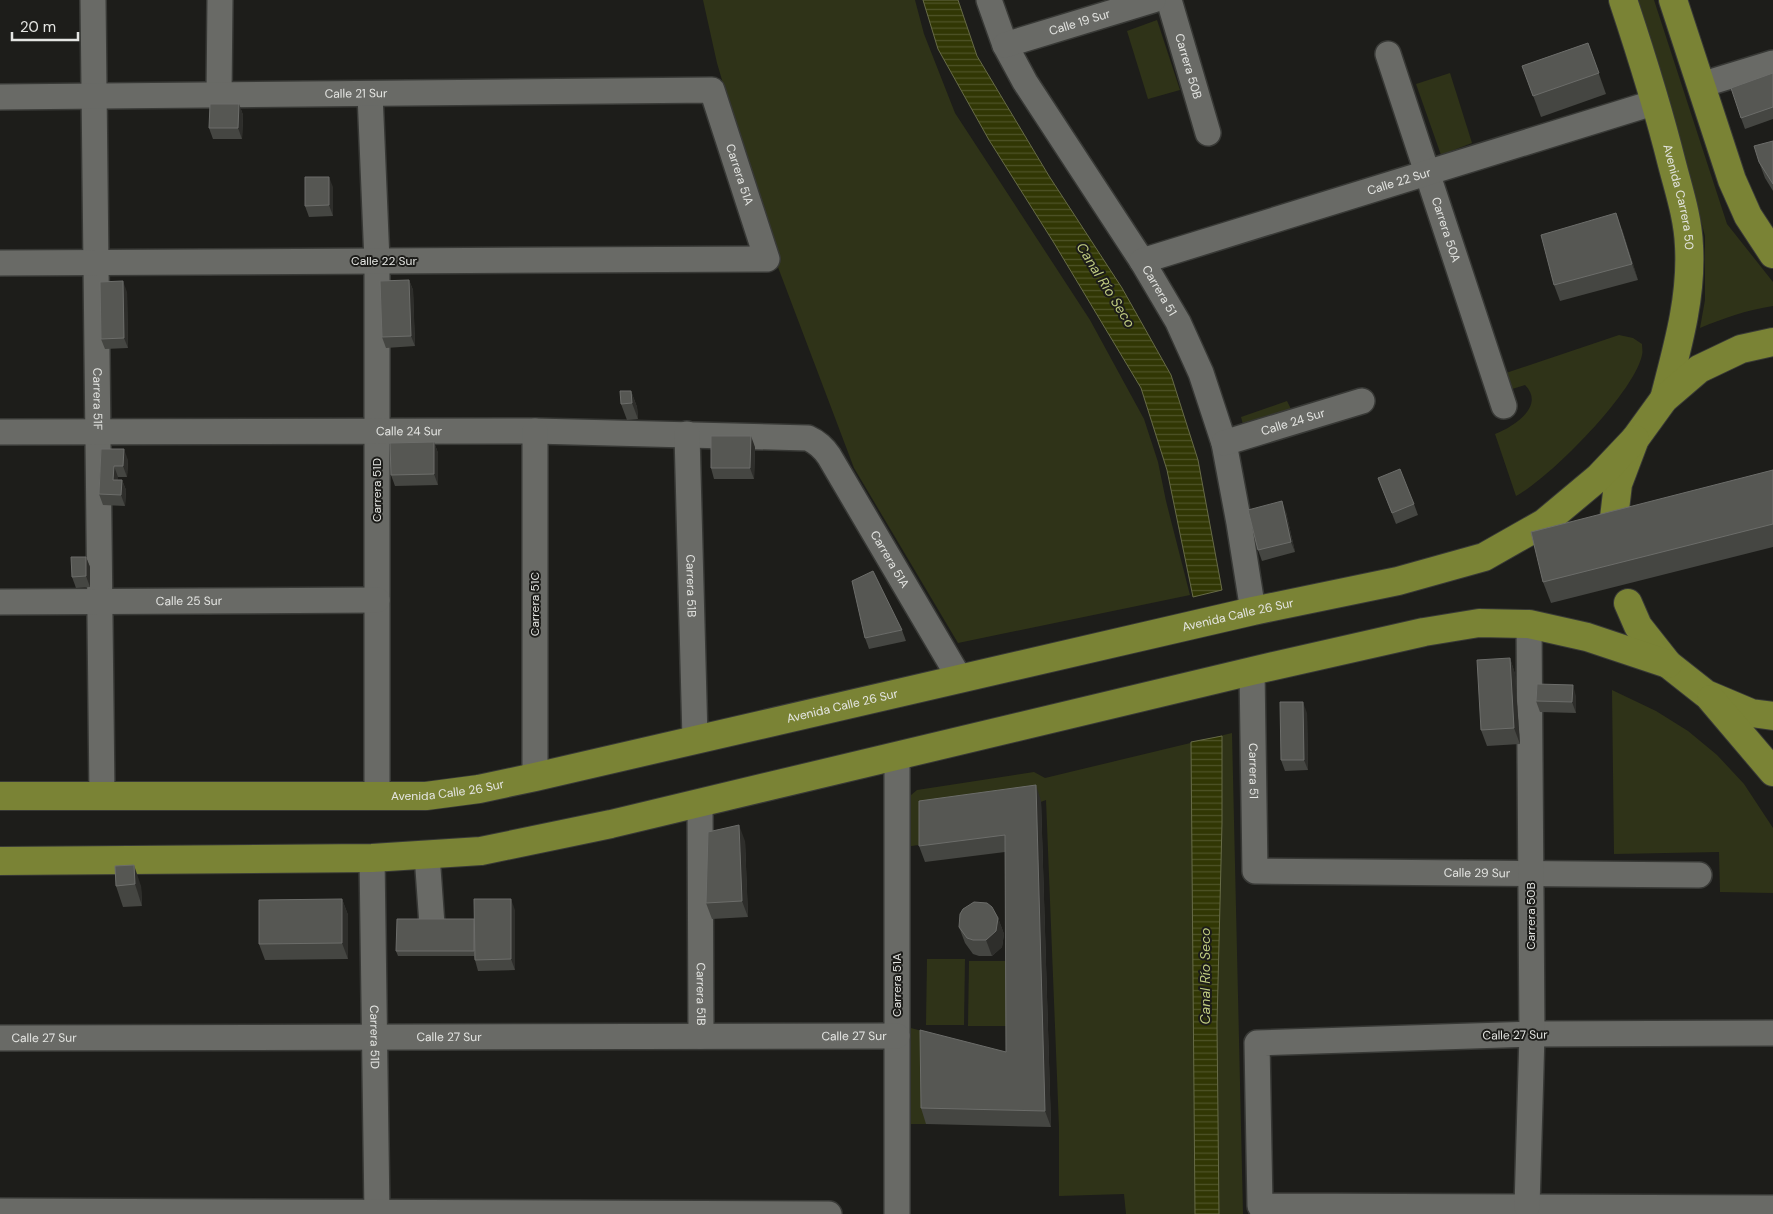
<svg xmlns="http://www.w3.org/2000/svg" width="1773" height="1214" font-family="'DM Sans',sans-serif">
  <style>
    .green { fill: #2f3318 }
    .water { fill: url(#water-rules); stroke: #676b47 }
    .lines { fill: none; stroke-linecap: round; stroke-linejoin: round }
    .minor-casing { stroke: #383936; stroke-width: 28 }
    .major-casing { stroke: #383936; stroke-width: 30 }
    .minor { stroke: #696a66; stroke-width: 25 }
    .major { stroke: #7a8335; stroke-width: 28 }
    .wall { fill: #454642 }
    .shaded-wall { fill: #2e2e2b }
    .building { fill: #565753; stroke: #6c6d6a }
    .labels { text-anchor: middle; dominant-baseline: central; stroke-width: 4; stroke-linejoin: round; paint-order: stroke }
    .street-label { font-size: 12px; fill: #e4e5e2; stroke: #1d1d1a }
    .water-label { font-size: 14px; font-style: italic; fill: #bfcb80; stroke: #1d1d1a }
  </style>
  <defs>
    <pattern id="water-rules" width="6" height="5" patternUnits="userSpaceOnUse" patternTransform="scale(1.25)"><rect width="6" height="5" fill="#313704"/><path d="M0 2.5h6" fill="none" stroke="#4f5428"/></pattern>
  </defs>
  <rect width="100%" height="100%" fill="#1d1d1a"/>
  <g class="green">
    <path d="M 703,0 L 915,0 L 924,34 L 955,113 L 1090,320 L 1144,419 L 1158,462 L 1166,501 L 1190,595 L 958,643 L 854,468 L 773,254 L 717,63 Z"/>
    <path d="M 1636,0 L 1654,0 L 1727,224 L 1773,282 L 1773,306 C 1747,310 1724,318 1700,328 L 1705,300 L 1705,236 L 1671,109 Z"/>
    <path d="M 1157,20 L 1180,90 L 1148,99 L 1127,31 Z"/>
    <path d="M 1450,73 L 1472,143 L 1441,155 L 1416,84 Z"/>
    <path d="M 1619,335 L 1633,338 L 1642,344 C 1642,347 1643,352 1642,355 C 1634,393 1550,478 1516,496 L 1495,434 C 1513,427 1546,406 1525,385 L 1509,390 L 1503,374 Z"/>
    <path d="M 1287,401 L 1292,411 L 1244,428 L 1241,417 Z"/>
    <path d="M 1612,690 L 1656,711 L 1688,731 L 1717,755 L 1744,784 L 1773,828 L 1773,893 L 1720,892 L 1719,852 L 1614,854 Z"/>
    <path d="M 1232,733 L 1243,1214 L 1126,1214 L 1124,1194 L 1059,1196 L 1059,1127 L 1046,800 L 925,844 L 905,847 L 904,801 L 917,790 L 1034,772 L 1045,778 Z"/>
    <path d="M 927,959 L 965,959 L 964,1025 L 926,1025 Z"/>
    <path d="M 969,961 L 1007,961 L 1007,1026 L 968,1026 Z"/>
    <path d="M 907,1027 L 926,1032 L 926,1124 L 909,1124 Z"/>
  </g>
  <g class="water">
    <path d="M 923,0 L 958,0 L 977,56 L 1049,176 L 1122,288 L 1171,375 L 1198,460 L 1222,590 L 1193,597 L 1167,470 L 1141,388 L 1054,243 L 989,140 L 938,49 Z"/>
    <path d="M 1222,736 L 1222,823 L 1217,1024 L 1219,1214 L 1195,1214 L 1191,742 Z"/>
  </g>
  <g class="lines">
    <g class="minor-casing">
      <g id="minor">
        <path id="s1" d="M 93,0 L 102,796"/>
        <path id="s2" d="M 989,0 L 1005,45 L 1025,82 L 1142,261 L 1178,322 L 1201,373 L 1224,443 L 1239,523 L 1253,611"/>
        <path id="s3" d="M 1169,0 L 1208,133"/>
        <path id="s4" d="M 1005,45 L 1153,0"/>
        <path id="s5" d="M 1388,54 L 1504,406"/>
        <path d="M 1701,85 L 1773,63"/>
        <path d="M 370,94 L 377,261 L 377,797"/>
        <path d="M 219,95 L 220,0"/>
        <path id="s6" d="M 0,97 L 712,90 L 767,259 L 0,263"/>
        <path id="s7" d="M 1142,261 L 1656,102"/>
        <path id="s8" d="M 0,432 L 535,431 L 808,438 C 817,442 823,447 829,456 L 960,679"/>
        <path id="s9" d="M 687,434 L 695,739"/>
        <path id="s10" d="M 1224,443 L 1362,401"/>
        <path id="s11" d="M 0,602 L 377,600"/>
        <path id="s12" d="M 1252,671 L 1255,871 L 1699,875"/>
        <path d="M 897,757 L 897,1214"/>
        <path d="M 535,777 L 535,431"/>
        <path id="s13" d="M 700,803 L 701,1036"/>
        <path d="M 427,855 L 432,925"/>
        <path id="s14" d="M 372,858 L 377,1214"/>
        <path d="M 1773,1033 L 1532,1034 L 1257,1043 L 1260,1206 L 1773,1208"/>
        <path id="s15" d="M 0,1038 L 897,1036"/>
        <path d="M 1527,1207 L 1532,1034 L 1529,624"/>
        <path d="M 0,1211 L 829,1214"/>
      </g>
    </g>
    <g class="major-casing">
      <g id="major">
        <path id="s16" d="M 1623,0 C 1641,54 1658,108 1672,164 C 1679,191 1688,218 1689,246 C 1692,298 1677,349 1664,399"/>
        <path d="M 1673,0 L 1732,180 L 1748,216 L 1773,254"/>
        <path d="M 1614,518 L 1618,484 L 1635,439 L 1664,399 L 1699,369 L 1741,349 L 1773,342"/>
        <path d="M 1628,603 L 1638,626 L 1668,664 L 1706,694 L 1751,713 L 1773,716"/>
        <path d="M 1711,699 L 1773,772"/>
        <path id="s17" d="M 0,796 L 426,796 L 479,789 L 535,777 L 1253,611 L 1398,581 L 1484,557 L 1544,523 L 1599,477 L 1635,439"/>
        <path d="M 0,861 L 372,858 L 481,851 L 611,824 L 1252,671 L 1424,632 L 1479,623 L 1529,624 L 1587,637 L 1668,664"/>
      </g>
    </g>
    <use href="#minor" class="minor"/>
    <use href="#major" class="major"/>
  </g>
  <g class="wall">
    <path d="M 1588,43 L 1606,94 L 1541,117 L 1522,66 Z"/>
    <path d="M 1773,73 L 1773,119 L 1745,129 L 1741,118 Z"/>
    <path d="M 239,104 L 243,115 L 242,139 L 213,139 L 209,128 Z"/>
    <path d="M 1773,141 L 1773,191 L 1765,178 L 1759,162 Z"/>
    <path d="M 333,187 L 333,216 L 309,217 L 305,206 Z"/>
    <path d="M 1622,229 L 1638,280 L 1560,301 L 1554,285 Z"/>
    <path d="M 409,280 L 413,290 L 415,346 L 386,348 L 382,337 Z"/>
    <path d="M 127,292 L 128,348 L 105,349 L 101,339 Z"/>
    <path d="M 631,391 L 637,407 L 638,419 L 627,420 L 621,404 Z"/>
    <path d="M 434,442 L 438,453 L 438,485 L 395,486 L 391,475 Z"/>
    <path d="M 755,447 L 754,479 L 714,479 L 711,468 Z"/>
    <path d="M 101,449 L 128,460 L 127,477 L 118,477 L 117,480 L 122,480 L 126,490 L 125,506 L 103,505 L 99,494 Z"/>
    <path d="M 1773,470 L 1773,547 L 1551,603 L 1543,582 Z"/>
    <path d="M 1378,478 L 1414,504 L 1418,515 L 1396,524 Z"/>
    <path d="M 1286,512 L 1295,552 L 1262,561 L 1258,550 Z"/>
    <path d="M 86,557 L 90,567 L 90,587 L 76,588 L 72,577 Z"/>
    <path d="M 902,630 L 906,641 L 869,649 L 865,638 Z"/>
    <path d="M 1510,658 L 1515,674 L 1520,744 L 1487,746 L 1481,730 Z"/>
    <path d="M 1576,696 L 1576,713 L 1540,712 L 1536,701 Z"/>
    <path d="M 1307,713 L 1308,770 L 1285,771 L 1281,760 Z"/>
    <path d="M 1041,801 L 1051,1127 L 926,1124 L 921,1108 L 1006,1052 L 1005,852 L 925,862 L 919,846 Z"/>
    <path d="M 745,841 L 748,917 L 712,919 L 706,903 Z"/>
    <path d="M 115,866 L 141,886 L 142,906 L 123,907 L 116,886 Z"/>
    <path d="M 342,899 L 348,915 L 348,959 L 265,960 L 259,944 Z"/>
    <path d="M 515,910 L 515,970 L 478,971 L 475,960 L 474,956 L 398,956 L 396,951 Z"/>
    <path d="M 998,918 L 1004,934 L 1002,947 L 992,956 L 979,956 L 973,954 L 965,943 L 959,927 Z"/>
  </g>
  <g class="shaded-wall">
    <path d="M 239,104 L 243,115 L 242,139 L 238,128 Z"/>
    <path d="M 329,177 L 333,187 L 333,216 L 329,205 Z"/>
    <path d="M 1616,213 L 1622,229 L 1638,280 L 1632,264 Z"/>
    <path d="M 409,280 L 413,290 L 415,346 L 411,336 Z"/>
    <path d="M 123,281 L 127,292 L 128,348 L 124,338 Z"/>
    <path d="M 631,391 L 637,407 L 638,419 L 632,403 Z"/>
    <path d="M 751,436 L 755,447 L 754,479 L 750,468 Z"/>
    <path d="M 434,442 L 438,453 L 438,485 L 434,474 Z"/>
    <path d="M 124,449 L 128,460 L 127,477 L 123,466 Z"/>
    <path d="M 114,466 L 118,477 L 117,490 L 113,480 Z"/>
    <path d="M 122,480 L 126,490 L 125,506 L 121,495 Z"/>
    <path d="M 1282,501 L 1286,512 L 1295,552 L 1291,542 Z"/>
    <path d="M 86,557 L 90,567 L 90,587 L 86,576 Z"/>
    <path d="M 1510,658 L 1515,674 L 1520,744 L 1514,728 Z"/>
    <path d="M 1573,685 L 1576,696 L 1576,713 L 1572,702 Z"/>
    <path d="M 1303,702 L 1307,713 L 1308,770 L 1304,760 Z"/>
    <path d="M 1036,785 L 1041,801 L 1051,1127 L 1045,1111 Z"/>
    <path d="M 739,825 L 745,841 L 748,917 L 742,901 Z"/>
    <path d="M 134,865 L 141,886 L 142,906 L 135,884 Z"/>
    <path d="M 342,899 L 348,915 L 348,959 L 342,943 Z"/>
    <path d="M 511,899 L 515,910 L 515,970 L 511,959 Z"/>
    <path d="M 998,918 L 1004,934 L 1002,947 L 992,956 L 986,940 Z"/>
  </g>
  <g class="building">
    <path d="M 1588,43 L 1599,73 L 1533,96 L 1522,66 Z"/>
    <path d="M 1773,73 L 1773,107 L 1741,118 L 1731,88 Z"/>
    <path d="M 210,104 L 239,104 L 238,128 L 209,128 Z"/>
    <path d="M 1773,141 L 1773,184 L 1759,162 L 1754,146 Z"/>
    <path d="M 305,177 L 329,177 L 329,205 L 305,206 Z"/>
    <path d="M 1616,213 L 1632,264 L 1554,285 L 1541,235 Z"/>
    <path d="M 409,280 L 411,336 L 382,337 L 380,281 Z"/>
    <path d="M 123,281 L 124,338 L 101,339 L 100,282 Z"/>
    <path d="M 620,391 L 631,391 L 632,403 L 621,404 Z"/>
    <path d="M 711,436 L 751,436 L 750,468 L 711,468 Z"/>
    <path d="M 434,442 L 434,474 L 391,475 L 390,443 Z"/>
    <path d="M 101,449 L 124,449 L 123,466 L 114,466 L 113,480 L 122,480 L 121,495 L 99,494 Z"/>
    <path d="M 1400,469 L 1414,504 L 1392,513 L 1378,478 Z"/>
    <path d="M 1773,470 L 1773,524 L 1543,582 L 1531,532 Z"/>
    <path d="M 1282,501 L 1291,542 L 1258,550 L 1248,510 Z"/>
    <path d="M 71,557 L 86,557 L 86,576 L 72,577 Z"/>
    <path d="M 873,571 L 902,630 L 865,638 L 852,581 Z"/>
    <path d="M 1510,658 L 1514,728 L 1481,730 L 1477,660 Z"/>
    <path d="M 1537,684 L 1573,685 L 1572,702 L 1536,701 Z"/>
    <path d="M 1280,702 L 1303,702 L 1304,760 L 1281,760 Z"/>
    <path d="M 1036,785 L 1045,1111 L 921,1108 L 920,1030 L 1006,1052 L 1005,835 L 919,846 L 919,801 Z"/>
    <path d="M 739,825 L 742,901 L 706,903 L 708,832 Z"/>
    <path d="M 134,865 L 135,884 L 116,886 L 115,866 Z"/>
    <path d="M 342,899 L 342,943 L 259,944 L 259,900 Z"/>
    <path d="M 474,899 L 511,899 L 511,959 L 475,960 Z"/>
    <path d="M 974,902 L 987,903 L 992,907 L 998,918 L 996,931 L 986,940 L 973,940 L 967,938 L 959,927 L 960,914 L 963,909 Z"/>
    <path d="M 397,919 L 474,919 L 474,951 L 396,951 Z"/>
  </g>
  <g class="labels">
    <g class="street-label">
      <text stroke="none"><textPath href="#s4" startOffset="78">Calle 19 Sur</textPath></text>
      <text stroke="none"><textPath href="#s3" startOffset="69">Carrera 50B</textPath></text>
      <text stroke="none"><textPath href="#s6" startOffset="356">Calle 21 Sur</textPath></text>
      <text stroke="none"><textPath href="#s6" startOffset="801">Carrera 51A</textPath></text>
      <text stroke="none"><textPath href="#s7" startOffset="269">Calle 22 Sur</textPath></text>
      <text stroke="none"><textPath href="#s16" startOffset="205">Avenida Carrera 50</textPath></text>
      <text stroke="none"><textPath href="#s5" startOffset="185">Carrera 50A</textPath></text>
      <text x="384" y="261">Calle 22 Sur</text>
      <text stroke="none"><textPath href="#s2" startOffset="338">Carrera 51</textPath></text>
      <text stroke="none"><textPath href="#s1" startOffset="399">Carrera 51F</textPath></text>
      <text stroke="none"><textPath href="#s10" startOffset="72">Calle 24 Sur</textPath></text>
      <text stroke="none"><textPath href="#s8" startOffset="409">Calle 24 Sur</textPath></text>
      <text transform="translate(377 490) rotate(-90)">Carrera 51D</text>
      <text stroke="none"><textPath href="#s8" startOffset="956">Carrera 51A</textPath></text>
      <text stroke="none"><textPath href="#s9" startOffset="152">Carrera 51B</textPath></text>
      <text stroke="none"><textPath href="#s11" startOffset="189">Calle 25 Sur</textPath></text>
      <text transform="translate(535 604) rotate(-90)">Carrera 51C</text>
      <text stroke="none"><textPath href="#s17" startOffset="1258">Avenida Calle 26 Sur</textPath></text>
      <text stroke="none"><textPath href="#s17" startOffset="852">Avenida Calle 26 Sur</textPath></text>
      <text stroke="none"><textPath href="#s12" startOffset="100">Carrera 51</textPath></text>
      <text stroke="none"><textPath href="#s17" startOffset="448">Avenida Calle 26 Sur</textPath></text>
      <text stroke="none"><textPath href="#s12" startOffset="422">Calle 29 Sur</textPath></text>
      <text transform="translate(1531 916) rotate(-90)">Carrera 50B</text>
      <text transform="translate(897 985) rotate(-90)">Carrera 51A</text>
      <text stroke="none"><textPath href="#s13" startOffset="191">Carrera 51B</textPath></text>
      <text transform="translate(1515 1035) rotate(-1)">Calle 27 Sur</text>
      <text stroke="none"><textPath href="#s14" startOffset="179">Carrera 51D</textPath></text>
      <text stroke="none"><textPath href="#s15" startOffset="854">Calle 27 Sur</textPath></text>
      <text stroke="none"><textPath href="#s15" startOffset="449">Calle 27 Sur</textPath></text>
      <text stroke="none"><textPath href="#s15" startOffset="44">Calle 27 Sur</textPath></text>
    </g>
    <g class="water-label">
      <text transform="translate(1106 285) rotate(58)">Canal Río Seco</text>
      <text transform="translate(1205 976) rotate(-90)">Canal Río Seco</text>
    </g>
  </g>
  <path d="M12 32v8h66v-8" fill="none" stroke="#e4e5e2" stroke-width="2.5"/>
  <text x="20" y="32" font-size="15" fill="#e4e5e2" stroke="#1d1d1a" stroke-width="4" paint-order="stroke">20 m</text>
</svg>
